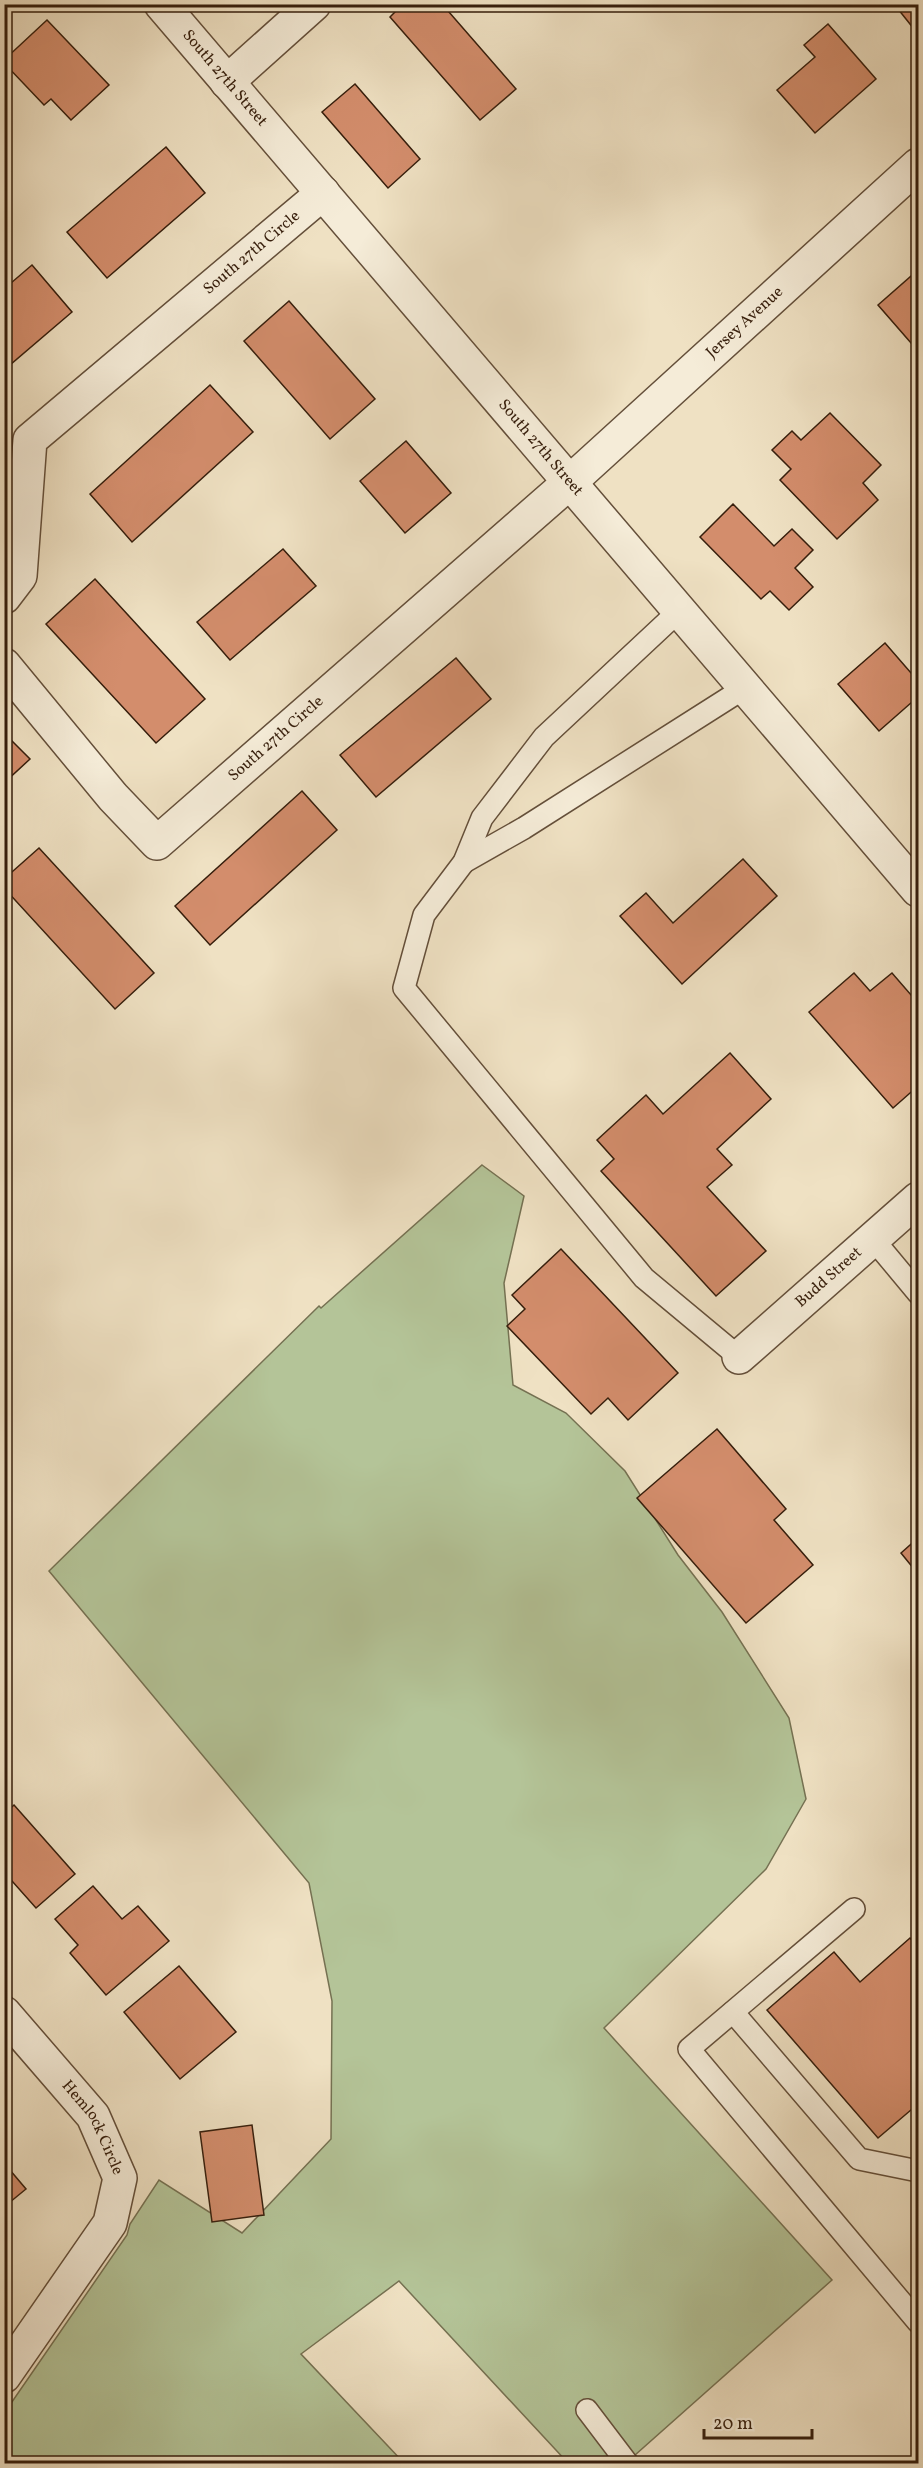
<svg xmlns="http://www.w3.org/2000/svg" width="923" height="2468" font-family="Vollkorn,serif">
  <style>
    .green { fill: #b4c498; stroke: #757152; stroke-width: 1.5 }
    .building { fill: #d38d6c; stroke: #361e0c; stroke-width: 1.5 }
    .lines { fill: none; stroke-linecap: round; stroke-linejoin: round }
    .service-casing { stroke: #644f3a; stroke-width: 24 }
    .minor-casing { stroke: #644f3a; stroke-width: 36 }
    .service { stroke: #f5ecd8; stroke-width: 21 }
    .minor { stroke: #f5ecd8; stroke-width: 33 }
    .labels { text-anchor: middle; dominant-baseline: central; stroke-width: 4.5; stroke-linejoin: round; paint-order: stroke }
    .street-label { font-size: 16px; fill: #361e0c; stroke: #f5ecd8 }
  </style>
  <rect width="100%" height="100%" fill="#efe1c3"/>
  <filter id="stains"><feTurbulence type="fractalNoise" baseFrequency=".00333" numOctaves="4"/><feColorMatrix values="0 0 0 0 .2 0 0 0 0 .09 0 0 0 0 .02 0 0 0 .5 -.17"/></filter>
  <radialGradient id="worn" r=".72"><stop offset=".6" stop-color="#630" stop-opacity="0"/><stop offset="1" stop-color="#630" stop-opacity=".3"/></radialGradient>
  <path class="green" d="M 482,1165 L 524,1196 L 504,1283 L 513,1385 L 566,1413 L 625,1471 L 678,1555 L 722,1612 L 789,1718 L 806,1799 L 766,1869 L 604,2028 L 832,2280 L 626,2463 L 568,2463 L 399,2281 L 301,2354 L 404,2463 L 5,2464 L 5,2412 L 127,2235 L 130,2224 L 159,2180 L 242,2233 L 331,2139 L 332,2001 L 309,1883 L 49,1571 L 319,1306 L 321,1308 Z"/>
  <g class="building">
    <path d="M 403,4 L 442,4 L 516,89 L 480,120 L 390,17 Z"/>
    <path d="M 894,4 L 918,4 L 918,34 Z"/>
    <path d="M 47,20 L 109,85 L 71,120 L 51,99 L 44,105 L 4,63 L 4,60 Z"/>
    <path d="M 828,24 L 876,79 L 815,133 L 777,90 L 815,57 L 804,45 Z"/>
    <path d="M 355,84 L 420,159 L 388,188 L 322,112 Z"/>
    <path d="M 166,147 L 205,193 L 107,278 L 67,232 Z"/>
    <path d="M 32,265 L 72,312 L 4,370 L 4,289 Z"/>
    <path d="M 918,270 L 918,351 L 878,305 Z"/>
    <path d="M 289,301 L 375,399 L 330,439 L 244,341 Z"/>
    <path d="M 210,385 L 253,432 L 132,542 L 90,494 Z"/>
    <path d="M 830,413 L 881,465 L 863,483 L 878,500 L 837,539 L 780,480 L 791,469 L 772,450 L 792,431 L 801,440 Z"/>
    <path d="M 406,441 L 451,493 L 405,533 L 360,481 Z"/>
    <path d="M 733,504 L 774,546 L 792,529 L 813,550 L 795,568 L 813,587 L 789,610 L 770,591 L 761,599 L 700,537 Z"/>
    <path d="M 283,549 L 316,586 L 230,660 L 197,622 Z"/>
    <path d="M 95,579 L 205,699 L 156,743 L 46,624 Z"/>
    <path d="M 885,643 L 918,681 L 918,709 L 912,702 L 879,731 L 838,684 Z"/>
    <path d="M 456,658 L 491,699 L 376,797 L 340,755 Z"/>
    <path d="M 4,733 L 30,759 L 4,783 Z"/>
    <path d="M 302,791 L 337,830 L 210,945 L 175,906 Z"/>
    <path d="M 39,848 L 154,973 L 115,1009 L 4,888 L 4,879 Z"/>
    <path d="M 743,859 L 777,896 L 682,984 L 620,916 L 646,893 L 673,923 Z"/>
    <path d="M 854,973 L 870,991 L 892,973 L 918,1003 L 918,1086 L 893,1108 L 809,1012 Z"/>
    <path d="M 730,1053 L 771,1099 L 717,1149 L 732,1165 L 707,1187 L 766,1251 L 716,1296 L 601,1171 L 614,1159 L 597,1140 L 646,1095 L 663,1114 Z"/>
    <path d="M 561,1249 L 678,1373 L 628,1420 L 608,1398 L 591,1414 L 507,1326 L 525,1309 L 512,1295 Z"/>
    <path d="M 717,1429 L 786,1509 L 774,1520 L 813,1565 L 746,1623 L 637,1498 Z"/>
    <path d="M 918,1538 L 918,1574 L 901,1553 Z"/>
    <path d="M 14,1805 L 75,1874 L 36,1908 L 4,1872 L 4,1814 Z"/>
    <path d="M 93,1886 L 122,1919 L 138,1906 L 169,1941 L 106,1995 L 70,1953 L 78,1945 L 55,1919 Z"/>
    <path d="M 910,1938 L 918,1947 L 918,2104 L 878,2138 L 767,2010 L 834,1952 L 860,1982 Z"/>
    <path d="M 179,1966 L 236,2032 L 180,2079 L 124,2012 Z"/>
    <path d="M 252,2125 L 264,2215 L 212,2222 L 200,2132 Z"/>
    <path d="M 4,2163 L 26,2189 L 4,2207 Z"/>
  </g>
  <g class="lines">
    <g class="service-casing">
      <g id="service">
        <path d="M 680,610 L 544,737 L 482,818 L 464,862 L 424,915 L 404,988 L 644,1278 L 739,1357"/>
        <path d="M 464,862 L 524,828 L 746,687"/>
        <path d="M 873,1239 L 918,1293"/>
        <path d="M 854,1909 L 689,2049 L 918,2322"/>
        <path d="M 733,2012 L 859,2159 L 918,2171"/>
        <path d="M 587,2410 L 628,2464"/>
      </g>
    </g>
    <g class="minor-casing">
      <g id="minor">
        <path id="s1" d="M 161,4 L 918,890"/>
        <path d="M 227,82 L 314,4"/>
        <path id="s2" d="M 4,597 L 20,576 L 30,440 L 323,193"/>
        <path id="s3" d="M 4,665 L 113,797 L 157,843 L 571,481 L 918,165"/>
        <path id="s4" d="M 739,1357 L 918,1199"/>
        <path id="s5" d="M 4,2013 L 93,2116 L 120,2178 L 110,2223 L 4,2376"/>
      </g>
    </g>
    <use href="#service" class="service"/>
    <use href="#minor" class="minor"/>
  </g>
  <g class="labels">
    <g class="street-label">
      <text stroke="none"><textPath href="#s1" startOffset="98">South 27th Street</textPath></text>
      <text stroke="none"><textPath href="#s2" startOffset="453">South 27th Circle</textPath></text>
      <text stroke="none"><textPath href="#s3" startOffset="1020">Jersey Avenue</textPath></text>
      <text stroke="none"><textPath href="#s1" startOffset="584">South 27th Street</textPath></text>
      <text stroke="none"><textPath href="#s3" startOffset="393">South 27th Circle</textPath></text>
      <text stroke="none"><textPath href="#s4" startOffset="120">Budd Street</textPath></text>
      <text stroke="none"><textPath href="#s5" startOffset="146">Hemlock Circle</textPath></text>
    </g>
  </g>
  <rect width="923" height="2468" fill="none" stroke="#efe1c3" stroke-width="24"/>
  <rect x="6" y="6" width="911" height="2456" fill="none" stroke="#361e0c" stroke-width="3"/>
  <rect x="12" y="12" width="899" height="2444" fill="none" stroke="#361e0c" stroke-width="1.5"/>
  <path d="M704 2429v9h108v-9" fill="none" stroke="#361e0c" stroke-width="3"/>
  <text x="713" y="2429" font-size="18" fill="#361e0c" stroke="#f5ecd8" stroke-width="4.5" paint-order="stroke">20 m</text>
  <rect width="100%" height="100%" filter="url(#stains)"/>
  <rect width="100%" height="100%" fill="url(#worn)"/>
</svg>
